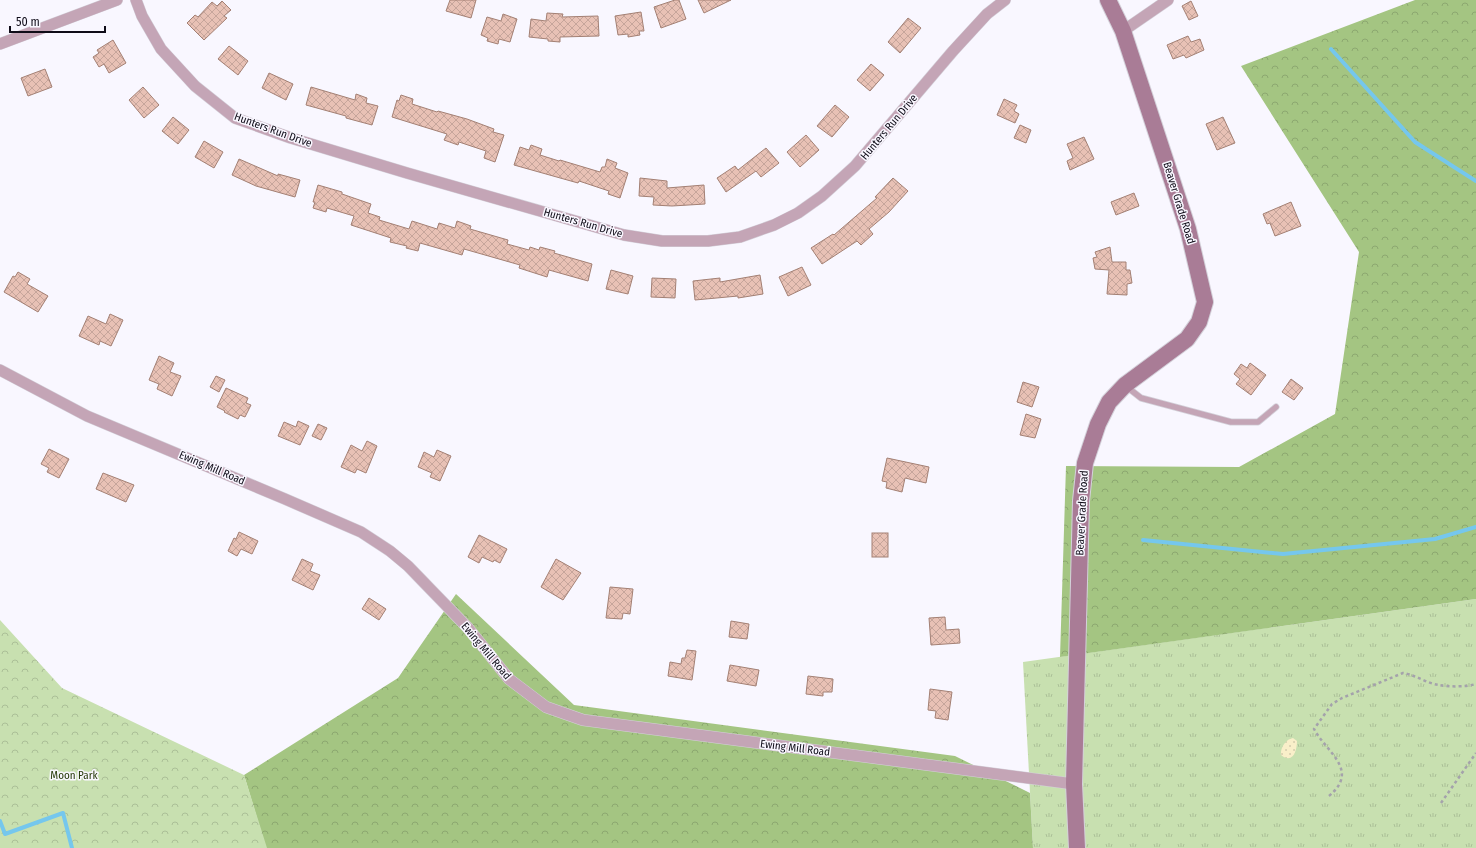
<svg xmlns="http://www.w3.org/2000/svg" width="1476" height="848" font-family="'Fira Sans Condensed',sans-serif">
  <style>
    .grass { fill: url(#grass-tufts) }
    .forest { fill: url(#forest-crowns) }
    .sand { fill: url(#sand-dots) }
    .park { fill: url(#park-crowns) }
    .lines { fill: none; stroke-linecap: round; stroke-linejoin: round }
    .stream { stroke: #75c7ed; stroke-width: 4 }
    .building { fill: url(#building-cross-hatch); stroke: #a38074 }
    .lane-casing { stroke: #d4d1da; stroke-width: 7 }
    .street-casing { stroke: #d4d1da; stroke-width: 12 }
    .secondary-casing { stroke: #d4d1da; stroke-width: 18 }
    .path { stroke: #a4a2ab; stroke-width: 2.5; stroke-dasharray: 3 3; stroke-linecap: butt }
    .lane { stroke: #c4a5b6; stroke-width: 5.5 }
    .street { stroke: #c4a5b6; stroke-width: 11 }
    .secondary { stroke: #a97c96; stroke-width: 16 }
    .labels { text-anchor: middle; dominant-baseline: central; stroke-width: 3; stroke-linejoin: round; paint-order: stroke }
    .street-label { font-size: 11px; fill: #0f0c18; stroke: #f9f7ff }
    .park-label { font-size: 11px; fill: #273b0a; stroke: #f9f7ff }
  </style>
  <defs>
    <pattern id="grass-tufts" width="24" height="20" patternUnits="userSpaceOnUse"><rect width="24" height="20" fill="#c8e0b0"/><path d="M3 7l-1-3M5 7V3M7 7l1-3M15 17l-1-3M17 17v-4M19 17l1-3" fill="none" stroke="#abbf97"/></pattern>
    <pattern id="forest-crowns" width="20" height="18" patternUnits="userSpaceOnUse"><rect width="20" height="18" fill="#a4c582"/><path d="M2 6a3 3 0 1 1 6 0M12 15a3 3 0 1 1 6 0" fill="none" stroke="#8ca870"/></pattern>
    <pattern id="sand-dots" width="8" height="8" patternUnits="userSpaceOnUse"><rect width="8" height="8" fill="#f9efc9"/><path d="M2 2h.1M6 6h.1" fill="none" stroke="#d4ccac" stroke-width="1.8" stroke-linecap="round"/></pattern>
    <pattern id="park-crowns" width="20" height="18" patternUnits="userSpaceOnUse"><rect width="20" height="18" fill="#c8e0b0"/><path d="M2 6a3 3 0 1 1 6 0M12 15a3 3 0 1 1 6 0" fill="none" stroke="#abbf97"/></pattern>
    <pattern id="building-cross-hatch" width="8" height="8" patternUnits="userSpaceOnUse"><rect width="8" height="8" fill="#e8c1b5"/><path d="M0 0l8 8M0 8l8-8" fill="none" stroke="#c6a59b"/></pattern>
  </defs>
  <rect width="100%" height="100%" fill="#f9f7ff"/>
  <path class="grass" d="M 1476,599 L 1476,848 L 1033,848 L 1023,662 Z"/>
  <g class="forest">
    <path d="M 1415,0 L 1476,0 L 1476,599 L 1060,657 L 1066,466 L 1239,467 L 1335,414 L 1359,252 L 1241,66 Z"/>
    <path d="M 456,594 L 574,705 L 955,756 L 1030,793 L 1033,848 L 266,848 L 244,775 L 398,678 Z"/>
  </g>
  <path class="sand" d="M 1293,738 L 1297,741 C 1297,750 1293,765 1281,755 C 1280,748 1286,739 1293,738 Z"/>
  <path class="park" d="M 0,620 L 62,688 L 244,775 L 267,848 L 0,848 Z"/>
  <g class="lines">
    <g class="stream">
      <path d="M 1331,49 L 1415,142 L 1476,181"/>
      <path d="M 1143,540 L 1283,554 L 1435,539 L 1476,527"/>
      <path d="M 0,821 L 5,834 L 63,813 L 72,848"/>
    </g>
  </g>
  <g class="building">
    <path d="M 450,0 L 476,0 L 471,18 L 446,11 Z"/>
    <path d="M 675,0 L 679,0 L 686,19 L 661,28 L 654,7 Z"/>
    <path d="M 698,0 L 731,0 L 704,13 Z"/>
    <path d="M 222,1 L 231,10 L 224,16 L 227,18 L 204,40 L 187,23 L 195,15 L 198,17 L 212,2 L 217,6 Z"/>
    <path d="M 1191,1 L 1198,16 L 1189,20 L 1182,6 Z"/>
    <path d="M 641,12 L 644,31 L 639,31 L 640,35 L 628,37 L 628,34 L 618,35 L 615,16 Z"/>
    <path d="M 547,13 L 563,14 L 562,17 L 598,16 L 599,36 L 560,37 L 560,42 L 548,41 L 548,39 L 529,37 L 531,19 L 546,21 Z"/>
    <path d="M 503,14 L 517,19 L 510,42 L 499,39 L 498,44 L 487,41 L 488,38 L 481,35 L 487,17 L 501,21 Z"/>
    <path d="M 908,18 L 921,28 L 900,53 L 888,42 Z"/>
    <path d="M 1188,36 L 1191,42 L 1200,39 L 1204,50 L 1186,58 L 1184,55 L 1173,59 L 1167,45 Z"/>
    <path d="M 113,40 L 126,63 L 109,73 L 104,64 L 99,67 L 93,57 L 99,53 L 97,50 Z"/>
    <path d="M 229,46 L 248,61 L 238,75 L 218,59 Z"/>
    <path d="M 871,64 L 884,75 L 870,91 L 857,80 Z"/>
    <path d="M 45,69 L 52,87 L 28,96 L 21,78 Z"/>
    <path d="M 269,73 L 293,84 L 286,100 L 262,88 Z"/>
    <path d="M 143,87 L 159,105 L 144,118 L 129,100 Z"/>
    <path d="M 311,87 L 355,100 L 356,94 L 367,98 L 366,103 L 378,106 L 372,125 L 346,118 L 346,116 L 306,105 Z"/>
    <path d="M 401,95 L 413,99 L 412,104 L 437,112 L 438,111 L 467,119 L 494,129 L 493,132 L 504,135 L 495,162 L 484,158 L 486,151 L 459,142 L 458,145 L 444,140 L 447,134 L 392,117 L 397,100 L 399,101 Z"/>
    <path d="M 1004,99 L 1017,105 L 1014,111 L 1019,114 L 1015,123 L 997,115 Z"/>
    <path d="M 835,105 L 849,117 L 832,137 L 817,126 Z"/>
    <path d="M 173,117 L 189,130 L 178,144 L 162,131 Z"/>
    <path d="M 1223,117 L 1235,143 L 1217,150 L 1206,124 Z"/>
    <path d="M 1020,125 L 1031,130 L 1026,143 L 1014,138 Z"/>
    <path d="M 806,135 L 819,150 L 800,167 L 787,152 Z"/>
    <path d="M 1084,137 L 1094,159 L 1070,170 L 1067,161 L 1073,158 L 1067,144 Z"/>
    <path d="M 204,141 L 223,152 L 214,168 L 195,157 Z"/>
    <path d="M 531,145 L 542,149 L 540,155 L 559,161 L 560,160 L 600,172 L 602,167 L 605,167 L 607,159 L 617,163 L 615,168 L 628,173 L 620,198 L 608,194 L 609,191 L 579,181 L 578,183 L 514,165 L 520,147 L 529,150 Z"/>
    <path d="M 766,148 L 779,163 L 761,177 L 756,171 L 726,192 L 717,178 L 735,166 L 738,170 Z"/>
    <path d="M 239,159 L 278,176 L 278,174 L 300,180 L 295,197 L 256,186 L 232,175 Z"/>
    <path d="M 640,178 L 667,181 L 667,188 L 704,185 L 705,204 L 672,206 L 653,205 L 654,197 L 639,196 Z"/>
    <path d="M 893,178 L 908,191 L 889,212 L 869,229 L 873,234 L 861,245 L 857,241 L 822,264 L 811,248 L 833,234 L 834,235 L 877,198 L 875,197 Z"/>
    <path d="M 318,185 L 342,192 L 342,194 L 371,204 L 368,213 L 380,217 L 379,220 L 409,229 L 412,221 L 437,229 L 439,223 L 455,228 L 457,221 L 471,226 L 470,229 L 508,240 L 507,244 L 529,250 L 530,247 L 539,250 L 540,247 L 555,251 L 554,253 L 592,264 L 588,281 L 549,270 L 547,277 L 519,268 L 520,265 L 464,249 L 462,255 L 420,243 L 418,251 L 406,248 L 407,246 L 390,242 L 391,238 L 351,225 L 354,216 L 327,208 L 326,212 L 313,208 L 315,202 L 313,202 Z"/>
    <path d="M 1134,193 L 1139,206 L 1116,215 L 1111,202 Z"/>
    <path d="M 1291,202 L 1301,226 L 1275,236 L 1270,223 L 1267,224 L 1263,214 Z"/>
    <path d="M 1110,247 L 1112,262 L 1126,262 L 1126,270 L 1130,270 L 1132,283 L 1127,284 L 1127,295 L 1107,294 L 1109,270 L 1095,269 L 1093,258 L 1097,257 L 1095,252 Z"/>
    <path d="M 802,267 L 811,285 L 788,296 L 779,277 Z"/>
    <path d="M 611,270 L 633,276 L 628,294 L 606,289 Z"/>
    <path d="M 18,272 L 30,279 L 27,284 L 48,296 L 38,312 L 4,292 L 13,276 L 15,277 Z"/>
    <path d="M 760,275 L 763,294 L 738,298 L 738,296 L 695,300 L 693,281 L 720,278 L 720,282 Z"/>
    <path d="M 652,278 L 676,279 L 675,298 L 651,297 Z"/>
    <path d="M 110,314 L 123,320 L 111,346 L 100,341 L 99,345 L 79,336 L 88,316 L 106,324 Z"/>
    <path d="M 159,356 L 174,363 L 170,372 L 181,376 L 172,396 L 157,389 L 159,384 L 149,380 Z"/>
    <path d="M 1250,363 L 1266,375 L 1251,395 L 1236,384 L 1240,379 L 1234,374 L 1241,364 L 1247,368 Z"/>
    <path d="M 216,376 L 225,380 L 219,392 L 210,387 Z"/>
    <path d="M 1291,379 L 1303,388 L 1294,400 L 1282,392 Z"/>
    <path d="M 1023,382 L 1039,387 L 1032,407 L 1017,402 Z"/>
    <path d="M 226,388 L 248,398 L 246,403 L 251,405 L 245,417 L 240,415 L 238,419 L 224,412 L 225,411 L 217,407 Z"/>
    <path d="M 1026,414 L 1041,419 L 1035,438 L 1020,435 Z"/>
    <path d="M 298,421 L 309,426 L 300,445 L 278,436 L 284,422 L 296,427 Z"/>
    <path d="M 318,424 L 327,428 L 321,440 L 312,436 Z"/>
    <path d="M 367,441 L 377,446 L 366,473 L 357,469 L 355,473 L 341,467 L 351,445 L 362,451 Z"/>
    <path d="M 49,449 L 69,459 L 59,478 L 47,472 L 49,468 L 41,464 Z"/>
    <path d="M 437,450 L 451,456 L 440,481 L 430,477 L 432,473 L 418,467 L 424,452 L 434,457 Z"/>
    <path d="M 887,458 L 929,467 L 926,483 L 905,478 L 902,492 L 886,488 L 887,482 L 882,481 Z"/>
    <path d="M 103,473 L 134,485 L 126,502 L 96,489 Z"/>
    <path d="M 239,532 L 258,541 L 252,554 L 241,549 L 237,556 L 228,551 L 234,538 L 236,539 Z"/>
    <rect x="872" y="533" width="16" height="24"/>
    <path d="M 479,535 L 507,549 L 500,563 L 494,560 L 493,562 L 482,557 L 479,563 L 468,557 Z"/>
    <path d="M 302,559 L 313,564 L 310,571 L 320,575 L 313,590 L 292,580 Z"/>
    <path d="M 556,559 L 581,573 L 563,600 L 541,587 Z"/>
    <path d="M 610,587 L 633,589 L 630,614 L 623,613 L 622,619 L 606,618 Z"/>
    <path d="M 369,598 L 386,609 L 379,620 L 362,609 Z"/>
    <path d="M 945,617 L 946,630 L 959,629 L 960,643 L 931,645 L 929,618 Z"/>
    <path d="M 731,621 L 749,624 L 747,639 L 729,637 Z"/>
    <path d="M 687,650 L 696,651 L 692,680 L 668,676 L 670,662 L 681,664 L 682,658 L 685,658 Z"/>
    <path d="M 730,665 L 759,670 L 756,686 L 727,681 Z"/>
    <path d="M 808,676 L 833,679 L 832,692 L 823,692 L 823,696 L 806,694 Z"/>
    <path d="M 930,689 L 952,692 L 948,720 L 935,718 L 936,711 L 928,710 Z"/>
  </g>
  <g class="lines">
    <g class="lane-casing">
      <path id="lane" d="M 1127,387 L 1141,398 L 1231,422 L 1258,422 L 1276,407"/>
    </g>
    <g class="street-casing">
      <g id="street">
        <path d="M 136,0 L 142,16 L 161,49 L 195,86 L 235,118 L 291,138 L 407,173 L 624,235 L 662,241 L 708,241 L 740,237 L 774,225 L 798,213 L 822,196 L 855,166 L 953,51 L 987,14 L 1005,0"/>
        <path d="M 1123,31 L 1168,0"/>
        <path d="M 0,44 L 117,0"/>
        <path d="M 0,370 L 87,416 L 285,499 L 361,532 L 390,551 L 408,566 L 468,628 L 509,679 L 546,707 L 583,720 L 1074,784"/>
      </g>
    </g>
    <g class="secondary-casing">
      <path id="secondary" d="M 1077,848 L 1074,784 L 1081,501 L 1085,463 L 1098,424 L 1109,402 L 1125,385 L 1187,339 L 1199,322 L 1205,302 L 1188,229 L 1123,31 L 1108,0"/>
    </g>
    <g class="path">
      <path d="M 1329,796 C 1360,770 1327,753 1314,729 L 1332,704 L 1342,698 L 1403,673 C 1416,675 1428,684 1439,685 C 1449,687 1466,687 1476,684"/>
      <path d="M 1441,803 L 1476,753"/>
    </g>
    <use href="#lane" class="lane"/>
    <use href="#street" class="street"/>
    <use href="#secondary" class="secondary"/>
  </g>
  <g class="labels">
    <g class="street-label">
      <text transform="translate(889 127) rotate(-50)">Hunters Run Drive</text>
      <text transform="translate(273 130) rotate(20)">Hunters Run Drive</text>
      <text transform="translate(1179 203) rotate(73)">Beaver Grade Road</text>
      <text transform="translate(583 223) rotate(16)">Hunters Run Drive</text>
      <text transform="translate(212 468) rotate(23)">Ewing Mill Road</text>
      <text transform="translate(1082 513) rotate(-87)">Beaver Grade Road</text>
      <text transform="translate(486 651) rotate(50)">Ewing Mill Road</text>
      <text transform="translate(795 748) rotate(7)">Ewing Mill Road</text>
    </g>
    <g class="park-label">
      <text x="74" y="775">Moon Park</text>
    </g>
  </g>
  <path d="M10 26v6h95v-6" fill="none" stroke="#0f0c18" stroke-width="2"/>
  <text x="16" y="26" font-size="12" fill="#0f0c18" stroke="#f9f7ff" stroke-width="3" paint-order="stroke">50 m</text>
</svg>
